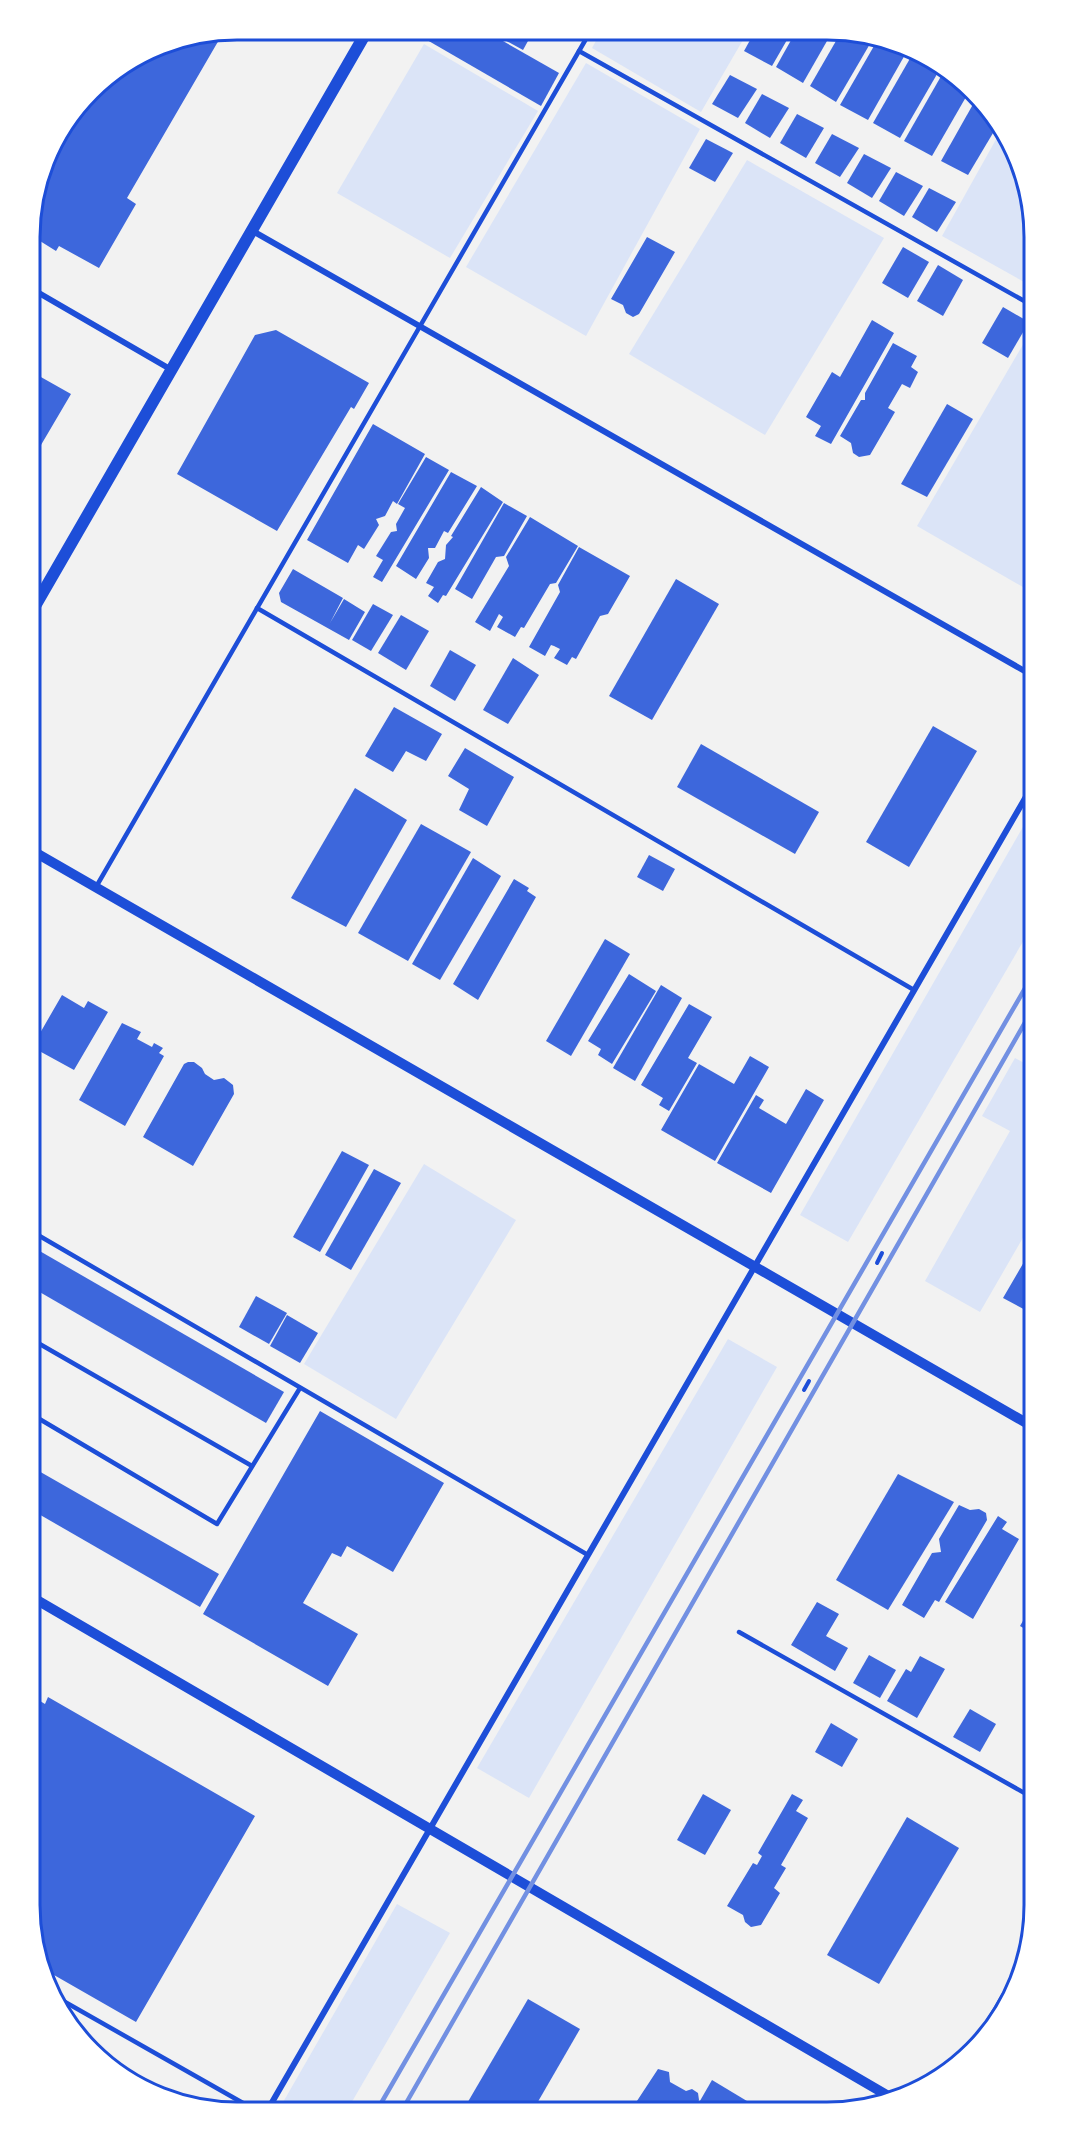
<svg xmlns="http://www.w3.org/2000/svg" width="1065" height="2143" font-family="'Titillium Web',sans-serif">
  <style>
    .green { fill: #dbe4f7 }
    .building { fill: #3d67dc }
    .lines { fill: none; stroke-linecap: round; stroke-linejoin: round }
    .path { stroke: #1d4ed8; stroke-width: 4 }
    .service { stroke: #1d4ed8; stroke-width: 4.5 }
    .minor { stroke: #1d4ed8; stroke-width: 6 }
    .tertiary { stroke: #1d4ed8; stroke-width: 10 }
    .secondary { stroke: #1d4ed8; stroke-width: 12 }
    .rail { stroke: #7290e2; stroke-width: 4.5 }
    .rim { fill: none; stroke: #1d4ed8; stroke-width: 3 }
  </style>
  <rect width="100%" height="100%" fill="#f2f2f2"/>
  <g class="green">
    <path d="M 601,32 L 747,33 L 701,112 L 592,48 Z"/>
    <path d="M 424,44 L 538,111 L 450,258 L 337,193 Z"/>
    <path d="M 586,63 L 700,129 L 586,336 L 466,267 Z"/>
    <path d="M 999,134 L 1024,171 L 1035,237 L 1035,288 L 942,236 Z"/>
    <path d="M 747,160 L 884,238 L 765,435 L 629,354 Z"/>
    <path d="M 1035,324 L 1035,594 L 917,526 Z"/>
    <path d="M 1035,806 L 1035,921 L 848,1242 L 800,1215 Z"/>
    <path d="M 1015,1058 L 1035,1069 L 1035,1217 L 980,1312 L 925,1281 L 1010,1131 L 982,1116 Z"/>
    <path d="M 424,1164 L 516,1220 L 396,1419 L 304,1364 Z"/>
    <path d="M 728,1339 L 777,1367 L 529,1798 L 477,1768 Z"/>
    <path d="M 397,1904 L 450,1933 L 346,2112 L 278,2111 Z"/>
  </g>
  <g class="building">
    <path d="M 433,31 L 487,32 L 559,73 L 541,106 L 427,40 Z"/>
    <path d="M 490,32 L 533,32 L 523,50 Z"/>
    <path d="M 223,33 L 127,198 L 136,204 L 99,268 L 59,246 L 56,251 L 32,236 L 32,211 L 52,145 L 100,82 L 158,46 Z"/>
    <path d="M 754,33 L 791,33 L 772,66 L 744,51 Z"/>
    <path d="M 795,33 L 831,34 L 803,83 L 776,67 Z"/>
    <path d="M 840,34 L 868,34 L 874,37 L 836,102 L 810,86 Z"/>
    <path d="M 878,39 L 906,53 L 868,120 L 840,105 Z"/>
    <path d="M 912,55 L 940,69 L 900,138 L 873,123 Z"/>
    <path d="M 944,71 L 964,81 L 970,90 L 932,156 L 904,141 Z"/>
    <path d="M 730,75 L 757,89 L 738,118 L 712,104 Z"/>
    <path d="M 762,94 L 789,108 L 770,138 L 745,123 Z"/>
    <path d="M 976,99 L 996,128 L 968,175 L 941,161 Z"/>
    <path d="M 797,114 L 824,128 L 806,158 L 780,143 Z"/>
    <path d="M 832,134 L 859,148 L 840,177 L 815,163 Z"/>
    <path d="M 706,139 L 733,153 L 715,182 L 689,168 Z"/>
    <path d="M 864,154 L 891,168 L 872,198 L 847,183 Z"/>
    <path d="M 896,172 L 923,186 L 904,216 L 879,201 Z"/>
    <path d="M 929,188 L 956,202 L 937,232 L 912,217 Z"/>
    <path d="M 647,237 L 675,252 L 639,314 L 633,317 L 626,313 L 623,305 L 611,299 Z"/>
    <path d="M 903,247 L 929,262 L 908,298 L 882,283 Z"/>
    <path d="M 938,265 L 963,280 L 943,316 L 917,301 Z"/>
    <path d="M 1003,307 L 1029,322 L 1008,358 L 982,343 Z"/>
    <path d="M 872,320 L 894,333 L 831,444 L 815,436 L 821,426 L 806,417 L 832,372 L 840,377 Z"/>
    <path d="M 276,330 L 369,383 L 354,409 L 351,407 L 277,531 L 177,474 L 255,335 Z"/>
    <path d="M 893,343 L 917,356 L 911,367 L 918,372 L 910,388 L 902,384 L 888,408 L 895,412 L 870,455 L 859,457 L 853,453 L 851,443 L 840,436 L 861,400 L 865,400 L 865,393 Z"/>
    <path d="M 32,372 L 71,394 L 31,462 L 32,381 Z"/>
    <path d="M 947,404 L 973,419 L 927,497 L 901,484 Z"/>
    <path d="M 373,424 L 425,454 L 397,504 L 393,501 L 385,516 L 376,519 L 379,525 L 364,549 L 358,545 L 348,563 L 307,540 Z"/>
    <path d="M 426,457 L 449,470 L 382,582 L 373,577 L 383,560 L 376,556 L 391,532 L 397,531 L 396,524 L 405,508 L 398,504 Z"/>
    <path d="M 451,472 L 477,486 L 448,533 L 444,531 L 435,548 L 428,548 L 429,558 L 416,579 L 396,566 Z"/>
    <path d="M 481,487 L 503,502 L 446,596 L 443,595 L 438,603 L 428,596 L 434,587 L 426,583 L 438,562 L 445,559 L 446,545 L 453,537 L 451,536 Z"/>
    <path d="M 504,503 L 527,516 L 504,556 L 496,557 L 472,599 L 455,589 Z"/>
    <path d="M 530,517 L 578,546 L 556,583 L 550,584 L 524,628 L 521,627 L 515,637 L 497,627 L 503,617 L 499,614 L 490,631 L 475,622 L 509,566 L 506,557 Z"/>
    <path d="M 579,547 L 630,576 L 608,614 L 600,616 L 576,659 L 572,657 L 567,665 L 554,658 L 560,649 L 554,646 L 551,645 L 545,656 L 529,647 L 560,592 L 558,585 Z"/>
    <path d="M 293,569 L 343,598 L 330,623 L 344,599 L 365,612 L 349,640 L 281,602 L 279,593 Z"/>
    <path d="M 676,579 L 719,604 L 652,720 L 609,696 Z"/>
    <path d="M 373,604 L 393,615 L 371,651 L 352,640 Z"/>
    <path d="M 401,615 L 429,631 L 406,670 L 378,653 Z"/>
    <path d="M 450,650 L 476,665 L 455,701 L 430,686 Z"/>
    <path d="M 513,658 L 539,675 L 508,724 L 483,710 Z"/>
    <path d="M 394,707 L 442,734 L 426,761 L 406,751 L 393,772 L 365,756 Z"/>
    <path d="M 933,726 L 977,751 L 909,867 L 866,842 Z"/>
    <path d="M 701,744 L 819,812 L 795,854 L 677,787 Z"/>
    <path d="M 465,748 L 514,777 L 487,826 L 459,810 L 469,789 L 448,776 Z"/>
    <path d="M 355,788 L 407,820 L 346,927 L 291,898 Z"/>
    <path d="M 421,824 L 471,852 L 408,961 L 358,933 Z"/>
    <path d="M 649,855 L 675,869 L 663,891 L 637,877 Z"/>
    <path d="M 473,858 L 501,876 L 440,980 L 412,964 Z"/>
    <path d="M 514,879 L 529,888 L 527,891 L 536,897 L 478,1000 L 453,984 Z"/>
    <path d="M 605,939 L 630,954 L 571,1056 L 546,1041 Z"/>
    <path d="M 31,966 L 41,972 L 31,990 Z"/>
    <path d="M 629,974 L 656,991 L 612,1064 L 598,1055 L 601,1049 L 588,1041 Z"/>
    <path d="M 661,985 L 682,998 L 635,1081 L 613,1068 Z"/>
    <path d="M 62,995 L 84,1008 L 88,1001 L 108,1012 L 74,1070 L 32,1047 Z"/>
    <path d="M 689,1004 L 712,1017 L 688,1058 L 697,1063 L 669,1111 L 659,1105 L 663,1098 L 641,1085 Z"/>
    <path d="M 122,1023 L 141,1032 L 137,1039 L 152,1047 L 154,1043 L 163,1048 L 159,1053 L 164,1056 L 125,1126 L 79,1100 Z"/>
    <path d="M 750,1056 L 769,1067 L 715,1161 L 661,1130 L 699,1064 L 734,1084 Z"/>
    <path d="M 188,1062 L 194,1062 L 202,1068 L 205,1074 L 214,1080 L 224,1078 L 233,1085 L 234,1094 L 193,1166 L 143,1137 L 184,1064 Z"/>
    <path d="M 806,1089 L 824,1100 L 771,1193 L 717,1163 L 756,1095 L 764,1100 L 759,1108 L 786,1124 Z"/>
    <path d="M 342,1151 L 369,1165 L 320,1252 L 293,1237 Z"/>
    <path d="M 374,1169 L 401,1183 L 351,1270 L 325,1255 Z"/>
    <path d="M 1035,1243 L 1035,1312 L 1031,1310 L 1029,1312 L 1003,1298 Z"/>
    <path d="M 31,1246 L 284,1392 L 266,1423 L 31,1287 Z"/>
    <path d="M 256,1296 L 287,1313 L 269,1344 L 239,1327 Z"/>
    <path d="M 287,1315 L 318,1333 L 300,1363 L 270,1346 Z"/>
    <path d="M 320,1411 L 444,1483 L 393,1572 L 347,1546 L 341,1557 L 332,1553 L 303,1603 L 358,1634 L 328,1686 L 203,1614 Z"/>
    <path d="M 30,1466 L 219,1574 L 200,1607 L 30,1509 Z"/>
    <path d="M 898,1474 L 954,1502 L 888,1610 L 836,1580 Z"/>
    <path d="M 959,1505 L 970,1510 L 979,1509 L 986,1513 L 987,1520 L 939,1602 L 935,1600 L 924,1618 L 902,1605 L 932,1553 L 941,1552 L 939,1539 Z"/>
    <path d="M 998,1516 L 1007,1522 L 1002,1529 L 1019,1539 L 973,1619 L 945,1602 Z"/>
    <path d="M 1035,1600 L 1035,1635 L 1020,1626 Z"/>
    <path d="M 817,1602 L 839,1614 L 826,1636 L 848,1648 L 835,1671 L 791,1645 Z"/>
    <path d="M 869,1655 L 896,1670 L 880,1698 L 853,1683 Z"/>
    <path d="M 920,1656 L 945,1669 L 917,1718 L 887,1701 L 906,1669 L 911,1672 Z"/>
    <path d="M 30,1695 L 45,1704 L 48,1697 L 255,1816 L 136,2022 L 40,1967 L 30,1906 Z"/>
    <path d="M 970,1709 L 996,1724 L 980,1752 L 953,1737 Z"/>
    <path d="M 831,1723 L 858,1739 L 842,1767 L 815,1752 Z"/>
    <path d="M 703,1794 L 731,1810 L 705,1855 L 677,1840 Z"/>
    <path d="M 792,1794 L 803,1800 L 796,1811 L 808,1818 L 781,1865 L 786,1868 L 774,1888 L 780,1893 L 761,1925 L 751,1927 L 745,1922 L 743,1915 L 727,1906 L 753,1863 L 757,1865 L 762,1856 L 758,1853 Z"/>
    <path d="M 907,1817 L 959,1848 L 879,1984 L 827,1955 Z"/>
    <path d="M 1028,1949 L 1019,1985 L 992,2032 L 963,2059 Z"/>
    <path d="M 528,1999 L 580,2029 L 532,2112 L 462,2112 Z"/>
    <path d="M 658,2069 L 669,2072 L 670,2082 L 686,2091 L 692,2089 L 698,2093 L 699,2100 L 692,2113 L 636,2112 L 638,2110 L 633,2107 Z"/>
    <path d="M 712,2080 L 767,2113 L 693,2113 Z"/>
  </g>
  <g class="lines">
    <g class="path">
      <path d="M 877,1263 L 882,1253"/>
      <path d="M 804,1390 L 809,1381"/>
    </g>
    <g class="service">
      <path d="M 579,51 L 1035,307"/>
      <path d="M 257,608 L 914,990"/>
      <path d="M 96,887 L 590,32"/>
      <path d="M 1035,1047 L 1032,1046 L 1035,1040"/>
      <path d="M 31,1231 L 588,1555"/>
      <path d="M 31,1339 L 252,1466"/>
      <path d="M 31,1414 L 217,1524 L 300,1388"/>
      <path d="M 739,1632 L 1035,1799"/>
      <path d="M 58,1998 L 257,2111"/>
    </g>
    <g class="minor">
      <path d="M 251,230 L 1035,677"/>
      <path d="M 32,289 L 170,369"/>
      <path d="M 267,2111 L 1035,781"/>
    </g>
    <g class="tertiary">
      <path d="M 31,850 L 1035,1428"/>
      <path d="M 30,1596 L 897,2101"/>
    </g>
    <path class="secondary" d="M 31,613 L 367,31"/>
    <g class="rail">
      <path d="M 376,2112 L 1035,971"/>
      <path d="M 401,2112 L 1035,1005"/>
    </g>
  </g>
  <path d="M0 0H1065V2143H0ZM237 40H827A197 197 0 0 1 1024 237V1905A197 197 0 0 1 827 2102H237A197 197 0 0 1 40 1905V237A197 197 0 0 1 237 40Z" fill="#fff" fill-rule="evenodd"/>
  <path class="rim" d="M237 40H827A197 197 0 0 1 1024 237V1905A197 197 0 0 1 827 2102H237A197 197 0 0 1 40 1905V237A197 197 0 0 1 237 40Z"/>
</svg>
